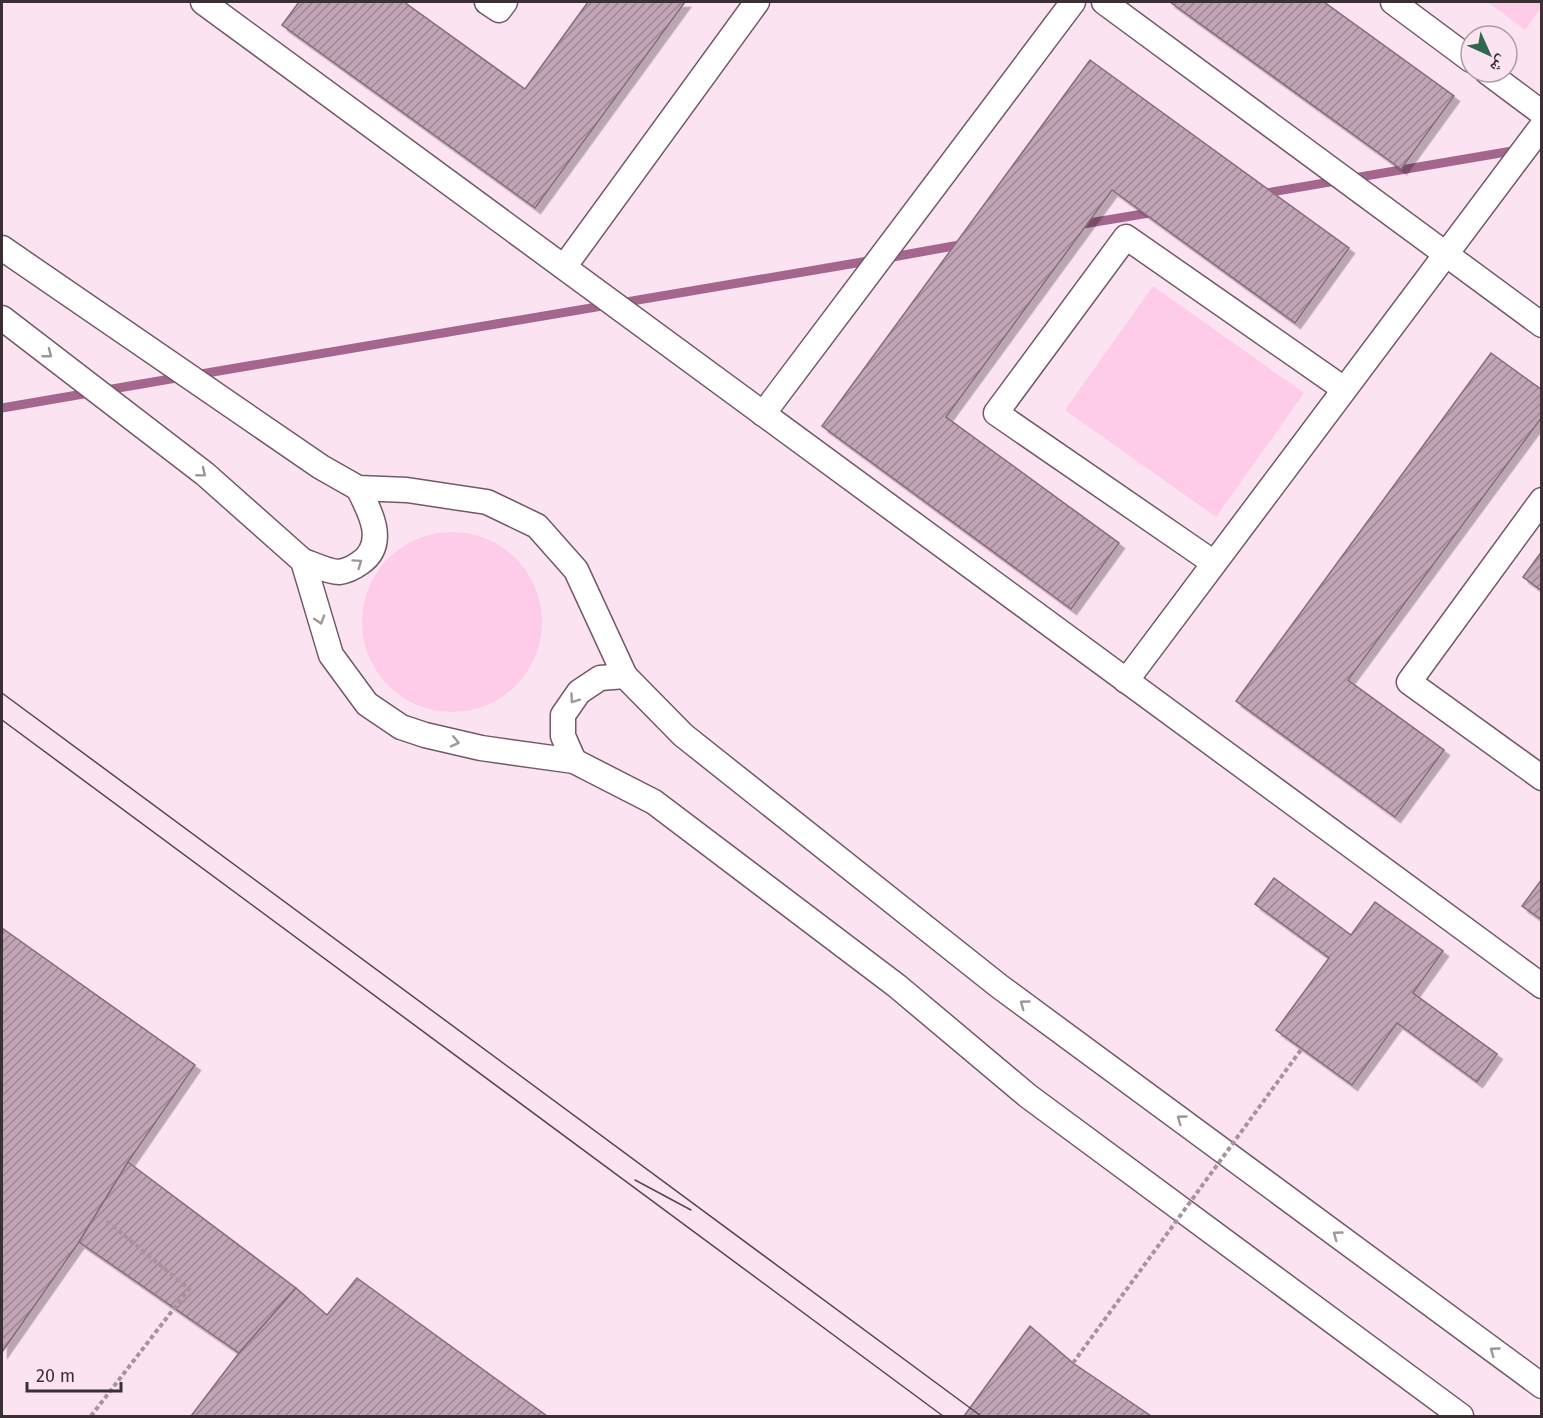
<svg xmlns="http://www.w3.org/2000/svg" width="1543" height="1418" font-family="'Fira Sans','Noto Naskh Arabic',sans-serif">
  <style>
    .green { fill: #fecbe9 }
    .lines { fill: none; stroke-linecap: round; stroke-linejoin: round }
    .stream { stroke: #a5668e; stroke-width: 9 }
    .building { fill: url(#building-hatch); stroke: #876c7c; stroke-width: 1.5; filter: url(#shadow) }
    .street-casing { stroke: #735968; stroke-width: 27 }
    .path { stroke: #a7939e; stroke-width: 4; stroke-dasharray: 4.5 3; stroke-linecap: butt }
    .street { stroke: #fff; stroke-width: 24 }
    .tram { stroke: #54464e; stroke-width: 1.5 }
    .path-bridge { stroke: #a7939e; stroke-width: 4; stroke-dasharray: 4.5 3; stroke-linecap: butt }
    .oneway { stroke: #9d979a }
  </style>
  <defs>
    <pattern id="building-hatch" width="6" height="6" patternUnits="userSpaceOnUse" patternTransform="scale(1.5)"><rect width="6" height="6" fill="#c1a4b5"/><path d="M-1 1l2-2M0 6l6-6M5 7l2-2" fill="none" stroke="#9e8694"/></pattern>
    <filter id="shadow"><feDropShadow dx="5.5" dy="5.5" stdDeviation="0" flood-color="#0004"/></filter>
  </defs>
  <rect width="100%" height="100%" fill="#fce3f1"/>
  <g class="green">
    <path d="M 1488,2 L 1541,2 L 1541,8 L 1525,30 Z"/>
    <path d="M 1153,286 L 1304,393 L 1216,517 L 1065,410 Z"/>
    <circle cx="452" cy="622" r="90"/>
  </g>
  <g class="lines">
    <g class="stream">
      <path d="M 1260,194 L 1518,150"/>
      <path d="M 1077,225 L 1155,212"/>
      <path d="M 887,258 L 965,244"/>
      <path d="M 195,375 L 874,260"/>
      <path d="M 2,408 L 182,377"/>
    </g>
  </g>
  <g class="building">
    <path d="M 299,2 L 404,2 L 525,89 L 588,2 L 685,2 L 535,208 L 282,25 Z"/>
    <path d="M 1170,2 L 1324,2 L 1454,96 L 1401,169 Z"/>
    <path d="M 1090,60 L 1349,248 L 1295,323 L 1112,190 L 946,417 L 1119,543 L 1071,609 L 822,426 Z"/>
    <path d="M 1491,353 L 1542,390 L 1542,417 L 1348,680 L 1444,750 L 1395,817 L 1236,701 Z"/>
    <path d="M 1542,551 L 1542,591 L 1523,577 Z"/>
    <path d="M 1274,878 L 1351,935 L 1375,902 L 1443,951 L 1413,993 L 1497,1054 L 1477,1082 L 1397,1023 L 1352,1085 L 1276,1030 L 1329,958 L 1255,904 Z"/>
    <path d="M 1542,879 L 1542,920 L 1522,906 Z"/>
    <path d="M 2,928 L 195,1065 L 128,1162 L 79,1242 L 2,1352 Z"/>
    <path d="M 128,1162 L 296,1288 L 239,1353 L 79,1242 Z"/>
    <path d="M 357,1278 L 547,1416 L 191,1416 L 239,1353 L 296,1288 L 327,1315 Z"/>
    <path d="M 1030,1326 L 1073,1363 L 1151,1416 L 964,1416 Z"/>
  </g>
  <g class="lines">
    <g class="street-casing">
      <g id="street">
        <path d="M 203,2 L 1542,986"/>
        <path d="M 487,2 L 499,10 L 505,2"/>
        <path d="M 1104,2 L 1542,325"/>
        <path d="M 1393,2 L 1471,60"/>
        <path d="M 1487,72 L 1542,113"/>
        <path d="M 2,248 L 321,467 L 358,488 L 407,490 L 487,502 L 537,526 L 576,570 L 625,676 L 683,735 L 999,986 L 1542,1386"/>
        <path d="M 564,267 L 757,2"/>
        <path d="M 2,318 L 205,474 L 303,561 L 331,655 L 367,704 L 401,727 L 425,735 L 481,748 L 574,761 L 654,802 L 897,986 L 1028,1096 L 1461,1416"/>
        <path d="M 763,414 L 1073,2"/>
        <path d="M 1542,500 L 1409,682 L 1542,778"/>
        <path d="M 303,561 C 313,564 328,572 339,572 C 347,571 353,568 360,563 C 388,544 370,511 358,488"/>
        <path d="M 1214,563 L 996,413 L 1126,237 L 1344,389"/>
        <path d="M 1126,681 L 1542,126"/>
        <path d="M 574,761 L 563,736 L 563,715 L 579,692 L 600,678 L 625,676"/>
      </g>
    </g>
    <path class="path" d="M 91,1416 L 189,1289 L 103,1218"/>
    <use href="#street" class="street"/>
    <g class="tram">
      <path d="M 2,693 L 981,1416"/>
      <path d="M 2,720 L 943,1416"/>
      <path d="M 635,1180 L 691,1210"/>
    </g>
    <path class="path-bridge" d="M 1073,1363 L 1303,1047"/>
  </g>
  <defs><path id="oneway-chevron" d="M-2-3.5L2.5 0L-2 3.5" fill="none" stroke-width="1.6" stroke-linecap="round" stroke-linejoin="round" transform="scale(1.5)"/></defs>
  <g class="oneway">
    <use href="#oneway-chevron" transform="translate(48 354) rotate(38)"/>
    <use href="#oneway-chevron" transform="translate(202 473) rotate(39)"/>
    <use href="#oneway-chevron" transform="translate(358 563) rotate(-35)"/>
    <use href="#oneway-chevron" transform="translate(320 620) rotate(73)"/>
    <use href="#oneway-chevron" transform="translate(574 699) rotate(126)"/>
    <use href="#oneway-chevron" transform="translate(455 742) rotate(13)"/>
    <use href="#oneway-chevron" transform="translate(1024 1004) rotate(-144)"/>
    <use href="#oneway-chevron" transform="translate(1181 1119) rotate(-144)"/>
    <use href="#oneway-chevron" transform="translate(1337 1235) rotate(-144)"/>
    <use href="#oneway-chevron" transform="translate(1494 1351) rotate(-144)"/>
  </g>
  <rect width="1543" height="1418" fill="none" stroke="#3b2f36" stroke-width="6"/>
  <g transform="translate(1489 54) rotate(135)"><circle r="28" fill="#fce3f1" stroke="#af9ba6" stroke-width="1.5"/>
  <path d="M0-4.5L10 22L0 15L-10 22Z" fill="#2f674e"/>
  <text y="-9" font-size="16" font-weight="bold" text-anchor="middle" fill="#3b2f36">ش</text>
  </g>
  <path d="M27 1382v9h94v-9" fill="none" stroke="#3b2f36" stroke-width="3"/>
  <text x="36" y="1382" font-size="18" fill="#3b2f36" stroke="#fce3f1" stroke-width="4.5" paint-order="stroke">20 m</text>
</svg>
